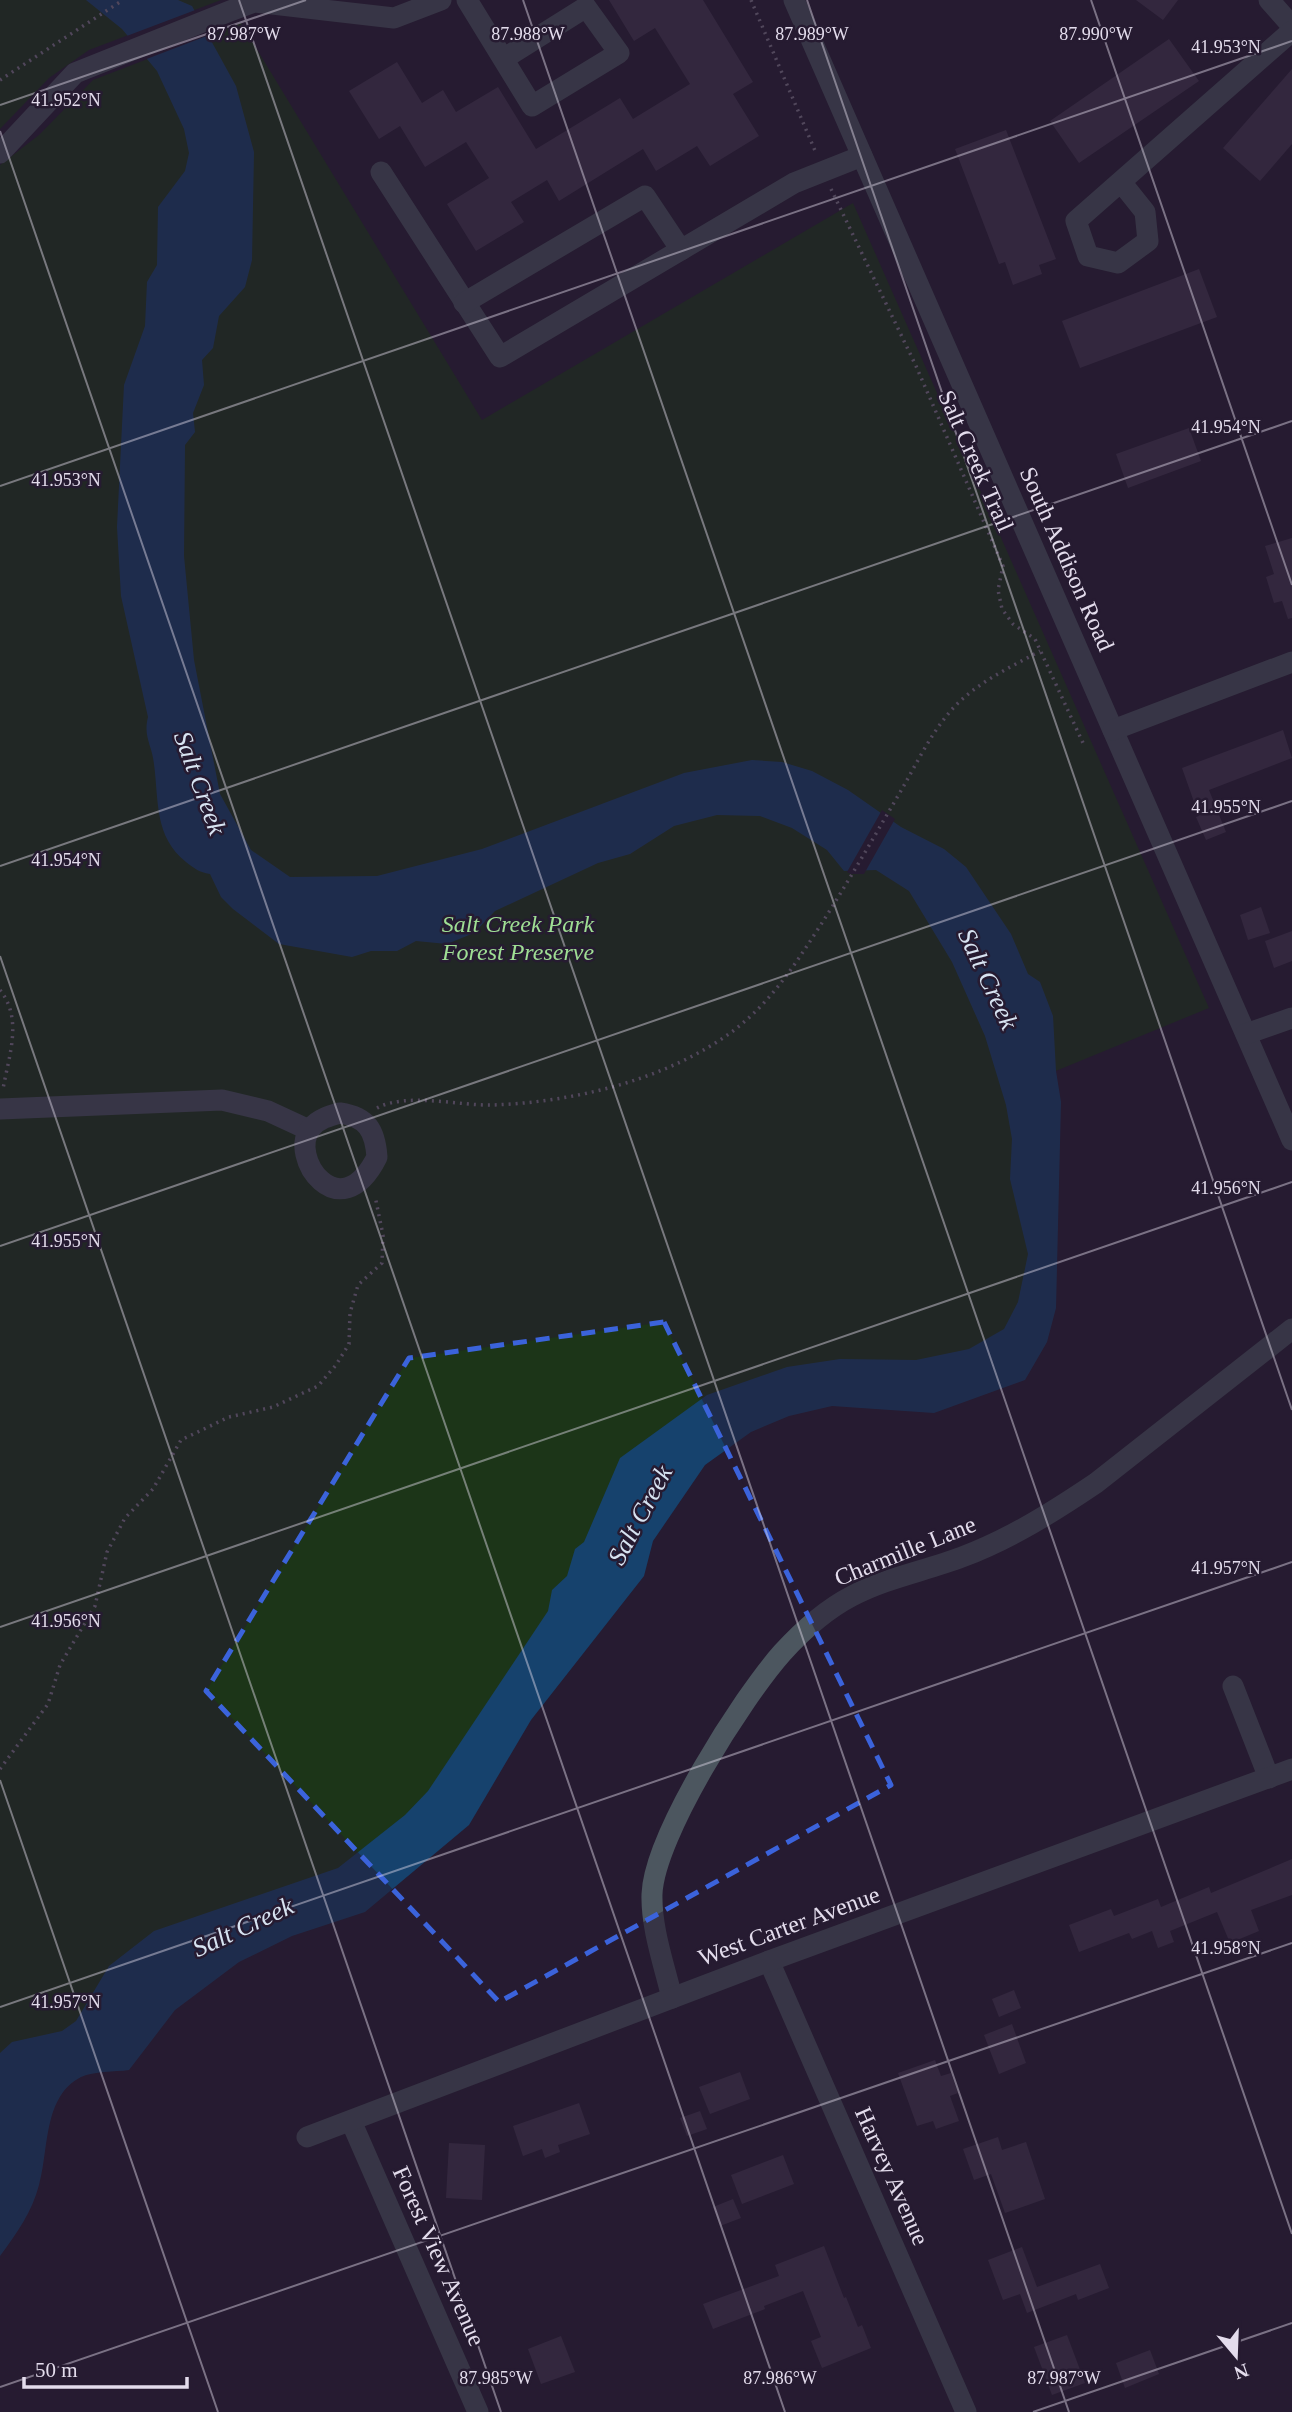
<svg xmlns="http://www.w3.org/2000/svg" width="1292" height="2412" font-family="Georgia,serif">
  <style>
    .green { fill: #1c3518 }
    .water { fill: #16426d }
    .pier { fill: #261b31 }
    .building { fill: #43364e }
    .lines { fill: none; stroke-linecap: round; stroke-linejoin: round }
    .path { stroke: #857c8f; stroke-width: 3.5; stroke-dasharray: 2 5; stroke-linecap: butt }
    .minor { stroke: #4c565f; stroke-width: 21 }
    .marked { fill: none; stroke: #3b63db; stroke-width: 5; stroke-dasharray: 14 9; stroke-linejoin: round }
    .ticks { fill: none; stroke: #e3dcec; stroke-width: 2; stroke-opacity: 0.45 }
    .labels { text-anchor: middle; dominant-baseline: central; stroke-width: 5; stroke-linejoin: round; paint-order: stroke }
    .street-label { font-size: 24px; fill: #e3dcec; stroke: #261b31 }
    .park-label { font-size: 24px; font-style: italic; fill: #9fde94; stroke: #261b31 }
    .water-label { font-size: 26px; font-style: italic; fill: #d7e3f1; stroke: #261b31 }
    .ticks-label { font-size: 18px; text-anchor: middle; fill: #e3dcec; stroke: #261b31; stroke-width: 5; stroke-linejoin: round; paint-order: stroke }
  </style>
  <rect width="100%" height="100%" fill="#261b31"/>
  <g class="green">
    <path d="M 0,0 L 221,0 L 89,50 L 49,78 L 0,129 Z"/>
    <path d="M 241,23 L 482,420 L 853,203 L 1209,1008 L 1029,1082 L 1043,1292 L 983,1367 L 735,1408 L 396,1848 L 152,1973 L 0,2169 L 0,165 L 39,135 L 93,80 Z"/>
  </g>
  <path class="water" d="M 86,0 L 178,0 L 192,6 L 236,86 L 254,152 L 252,260 L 245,287 L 219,316 L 213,348 L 202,360 L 204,385 L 193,413 L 195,432 L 185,445 L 184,556 L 194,660 L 220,794 L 251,850 L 290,877 L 377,876 L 482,849 L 684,773 L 752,760 L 782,762 L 812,771 L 848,790 L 901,827 L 944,849 L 966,867 L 1011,934 L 1028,974 L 1040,982 L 1053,1016 L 1056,1071 L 1061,1102 L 1056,1308 L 1047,1342 L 1025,1380 L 934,1413 L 832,1406 L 789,1416 L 751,1432 L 705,1465 L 653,1541 L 644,1576 L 531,1720 L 469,1825 L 365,1912 L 292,1936 L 239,1962 L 175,2010 L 129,2070 C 114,2072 94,2071 81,2077 C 43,2096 49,2150 39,2185 C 32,2212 17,2233 0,2256 L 0,2053 L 12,2042 L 62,2031 L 76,2021 L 109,1966 L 154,1931 L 338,1868 L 405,1815 L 428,1791 L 548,1611 L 552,1590 L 567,1576 L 575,1549 L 584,1542 L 620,1458 L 707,1395 L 787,1367 L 840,1359 L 916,1360 L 969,1349 L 1004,1329 L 1018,1302 L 1028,1254 L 1010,1179 L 1012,1139 L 1006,1105 L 985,1036 L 952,962 L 909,891 L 876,870 L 844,871 L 827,850 L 792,828 L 760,816 L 717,815 L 674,826 L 630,854 L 598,863 L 495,911 L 474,933 L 447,944 L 416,941 L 397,951 L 371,951 L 352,957 L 279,944 L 233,909 L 221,897 L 210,874 C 199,872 195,869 186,862 C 154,836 159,802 154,764 C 152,745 143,737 148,717 L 121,596 L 117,527 L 124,385 L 145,326 L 147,282 L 157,265 L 158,207 L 185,171 L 189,153 L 184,129 L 157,71 L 122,29 Z"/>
  <g class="pier">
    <path d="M 198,9 L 212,34 L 144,60 L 124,37 Z"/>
    <path d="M 882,810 L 895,819 L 864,874 L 851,874 L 847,872 Z"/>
  </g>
  <g class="building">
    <path d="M 609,0 L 703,0 L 753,82 L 733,94 L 759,136 L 710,166 L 697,146 L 656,171 L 643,149 L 559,201 L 547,180 L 511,202 L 524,222 L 476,251 L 447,204 L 489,178 L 466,142 L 425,167 L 400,126 L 379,139 L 349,91 L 397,62 L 422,103 L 443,90 L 456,112 L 498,87 L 536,149 L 620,98 L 633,119 L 690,84 L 655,28 L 634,41 Z"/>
    <path d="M 1136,0 L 1178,0 L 1163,20 Z"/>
    <path d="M 1169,39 L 1199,81 L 1079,163 L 1050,121 Z"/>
    <path d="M 1292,69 L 1292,144 L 1260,181 L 1223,148 Z"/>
    <path d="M 1006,130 L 1056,259 L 1039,265 L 1042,274 L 1013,285 L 1005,262 L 999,264 L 955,149 Z"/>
    <path d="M 1199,269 L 1217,317 L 1080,368 L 1062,321 Z"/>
    <path d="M 1189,428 L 1201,461 L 1128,488 L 1116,454 Z"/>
    <path d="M 1292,538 L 1292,618 L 1288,619 L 1282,601 L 1274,603 L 1266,577 L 1274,574 L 1265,546 Z"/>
    <path d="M 1283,730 L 1292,758 L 1209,790 L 1226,832 L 1206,840 L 1196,817 L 1199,816 L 1182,768 Z"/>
    <path d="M 1261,907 L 1270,933 L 1248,940 L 1240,915 Z"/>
    <path d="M 1292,931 L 1292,961 L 1274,968 L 1265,941 Z"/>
    <path d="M 1292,1859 L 1292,1895 L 1251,1910 L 1259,1931 L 1230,1943 L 1217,1912 L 1170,1931 L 1174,1942 L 1158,1948 L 1152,1931 L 1132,1939 L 1129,1933 L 1079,1952 L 1069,1925 L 1111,1909 L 1114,1916 L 1158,1899 L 1161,1907 L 1209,1887 L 1211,1893 Z"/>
    <path d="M 1014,1990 L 1021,2008 L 999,2017 L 992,1999 Z"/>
    <path d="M 1012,2024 L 1026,2063 L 999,2074 L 984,2035 Z"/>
    <path d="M 935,2060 L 941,2076 L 951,2073 L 958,2093 L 950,2096 L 959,2121 L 936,2129 L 933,2121 L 917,2126 L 898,2073 Z"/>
    <path d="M 740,2072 L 750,2099 L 710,2114 L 699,2087 Z"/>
    <path d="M 579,2103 L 590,2134 L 558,2145 L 560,2152 L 545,2158 L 542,2149 L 523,2156 L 513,2126 Z"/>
    <path d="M 700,2111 L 707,2129 L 687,2136 L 680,2118 Z"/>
    <path d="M 998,2137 L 1002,2150 L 1026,2142 L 1045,2199 L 1005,2213 L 991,2174 L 974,2180 L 963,2149 Z"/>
    <path d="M 449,2143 L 485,2145 L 482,2200 L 446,2198 Z"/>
    <path d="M 783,2155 L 794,2184 L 742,2204 L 731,2175 Z"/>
    <path d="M 733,2199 L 741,2218 L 720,2226 L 713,2207 Z"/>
    <path d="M 824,2246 L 844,2298 L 846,2297 L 858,2327 L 862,2325 L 871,2348 L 822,2368 L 811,2341 L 821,2337 L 803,2291 L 764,2306 L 765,2309 L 713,2329 L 703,2304 L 779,2276 L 775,2265 Z"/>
    <path d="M 1022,2247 L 1037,2287 L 1100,2264 L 1109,2288 L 1078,2300 L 1076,2294 L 1027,2313 L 1020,2294 L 1003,2300 L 988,2260 Z"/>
    <path d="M 1067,2335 L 1085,2383 L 1052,2395 L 1034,2347 Z"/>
    <path d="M 561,2336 L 575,2372 L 541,2384 L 528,2349 Z"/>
    <path d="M 1150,2350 L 1159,2374 L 1125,2388 L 1116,2363 Z"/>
  </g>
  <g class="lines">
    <g class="path">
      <path d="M 751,0 L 816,153"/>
      <path d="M 0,80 L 123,0"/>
      <path d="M 831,189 L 916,366 L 1003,566 L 998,590 L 1002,609 L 1013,624 L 1035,639 L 1083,743"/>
      <path d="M 0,990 C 23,1019 9,1055 3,1089"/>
      <path d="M 377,1108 C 407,1092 459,1106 493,1105 C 574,1102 666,1080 733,1031 C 772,1001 794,966 820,926 C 849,881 875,835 902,789 C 918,761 933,729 956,705 C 980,681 1011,667 1040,651"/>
      <path d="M 0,1769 L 48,1704 L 60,1665 L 95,1606 L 107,1552 L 125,1518 L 153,1489 L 181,1440 L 229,1417 L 273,1407 L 318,1386 L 336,1365 L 349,1344 L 350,1313 L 358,1285 L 382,1263 L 383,1235 L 375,1196"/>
    </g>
    <g class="minor">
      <path d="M 467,0 L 532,106 L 619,53 L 586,7 L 503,59"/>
      <path d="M 794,0 L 1292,1140"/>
      <path d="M 1269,0 L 1292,26"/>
      <path d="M 0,153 L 75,73 L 230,11 L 254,2 L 394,18 L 441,0"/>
      <path d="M 381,172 L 500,357 L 794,183 L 862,156"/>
      <path d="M 1121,182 L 1145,212 L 1148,241 L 1118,263 L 1088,256 L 1076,221 L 1292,31"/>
      <path d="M 464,303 L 645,196 L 681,250"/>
      <path d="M 1113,730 L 1292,662"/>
      <path d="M 1246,1034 L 1292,1018"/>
      <path d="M 0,1109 L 222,1100 L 268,1111 L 309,1130"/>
      <path d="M 340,1113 C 367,1117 375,1130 377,1157 C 340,1231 287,1156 311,1128 C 318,1119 329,1116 340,1113 Z"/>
      <path d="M 1233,1686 L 1269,1778"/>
      <path d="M 769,1961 L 966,2412"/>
      <path d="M 672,1998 C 664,1964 651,1928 652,1894 C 654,1836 743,1697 782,1653 C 802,1631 825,1610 852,1596 C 886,1578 925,1571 962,1557 C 1010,1539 1053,1512 1096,1483 L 1292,1329"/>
      <path d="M 351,2121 L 478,2412"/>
      <path d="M 307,2137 L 769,1961 L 1292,1769"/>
    </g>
  </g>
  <path d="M0 0H1292V2412H0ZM 664,1322 L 891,1785 L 499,2002 L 206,1691 L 409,1358 Z" fill="#261b31" fill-opacity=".55" fill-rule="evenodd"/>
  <path class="marked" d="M 664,1322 L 891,1785 L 499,2002 L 206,1691 L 409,1358 Z"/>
  <path class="ticks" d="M 239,0 L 1069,2412M 523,0 L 1292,2234M 807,0 L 1292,1410M 1091,0 L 1292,585M 0,105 L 306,0M 0,131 L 785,2412M 0,486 L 1292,41M 0,866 L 1292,421M 0,956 L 501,2412M 0,1246 L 1292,801M 0,1627 L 1292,1182M 0,1780 L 218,2412M 0,2007 L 1292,1562M 0,2387 L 1292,1943M 1033,2412 L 1292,2323"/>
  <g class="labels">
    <g class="street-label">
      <text transform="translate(976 461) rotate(66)">Salt Creek Trail</text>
      <text transform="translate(1067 559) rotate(66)">South Addison Road</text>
      <text transform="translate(905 1551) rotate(-22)">Charmille Lane</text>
      <text transform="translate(789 1926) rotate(-20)">West Carter Avenue</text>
      <text transform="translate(892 2176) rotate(66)">Harvey Avenue</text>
      <text transform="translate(439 2256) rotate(66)">Forest View Avenue</text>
    </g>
    <g class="park-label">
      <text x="518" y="924">Salt Creek Park<tspan x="518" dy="28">Forest Preserve</tspan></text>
    </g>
    <g class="water-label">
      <text transform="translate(200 783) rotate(70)">Salt Creek</text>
      <text transform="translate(988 979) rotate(65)">Salt Creek</text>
      <text transform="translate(640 1515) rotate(-62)">Salt Creek</text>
      <text transform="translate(243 1927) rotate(-25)">Salt Creek</text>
    </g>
  </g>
  <g class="ticks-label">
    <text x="244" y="40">87.987°W</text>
    <text x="528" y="40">87.988°W</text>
    <text x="812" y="40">87.989°W</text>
    <text x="1096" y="40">87.990°W</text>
    <text x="1226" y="53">41.953°N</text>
    <text x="66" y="106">41.952°N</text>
    <text x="1226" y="433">41.954°N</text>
    <text x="66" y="486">41.953°N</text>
    <text x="1226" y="813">41.955°N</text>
    <text x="66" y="866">41.954°N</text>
    <text x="1226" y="1194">41.956°N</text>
    <text x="66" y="1247">41.955°N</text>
    <text x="1226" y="1574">41.957°N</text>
    <text x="66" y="1627">41.956°N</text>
    <text x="1226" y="1954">41.958°N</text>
    <text x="66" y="2008">41.957°N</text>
    <text x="496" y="2384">87.985°W</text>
    <text x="780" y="2384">87.986°W</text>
    <text x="1064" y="2384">87.987°W</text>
  </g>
  <g transform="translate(1236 2356) rotate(161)" stroke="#261b31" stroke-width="5" paint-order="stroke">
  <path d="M0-5L12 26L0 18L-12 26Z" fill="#e3dcec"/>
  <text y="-10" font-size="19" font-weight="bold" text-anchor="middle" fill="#e3dcec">N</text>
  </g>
  <path d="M24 2377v10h163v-10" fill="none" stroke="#e3dcec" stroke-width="3.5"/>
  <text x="35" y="2377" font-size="21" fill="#e3dcec" stroke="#261b31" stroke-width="5" paint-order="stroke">50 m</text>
</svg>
